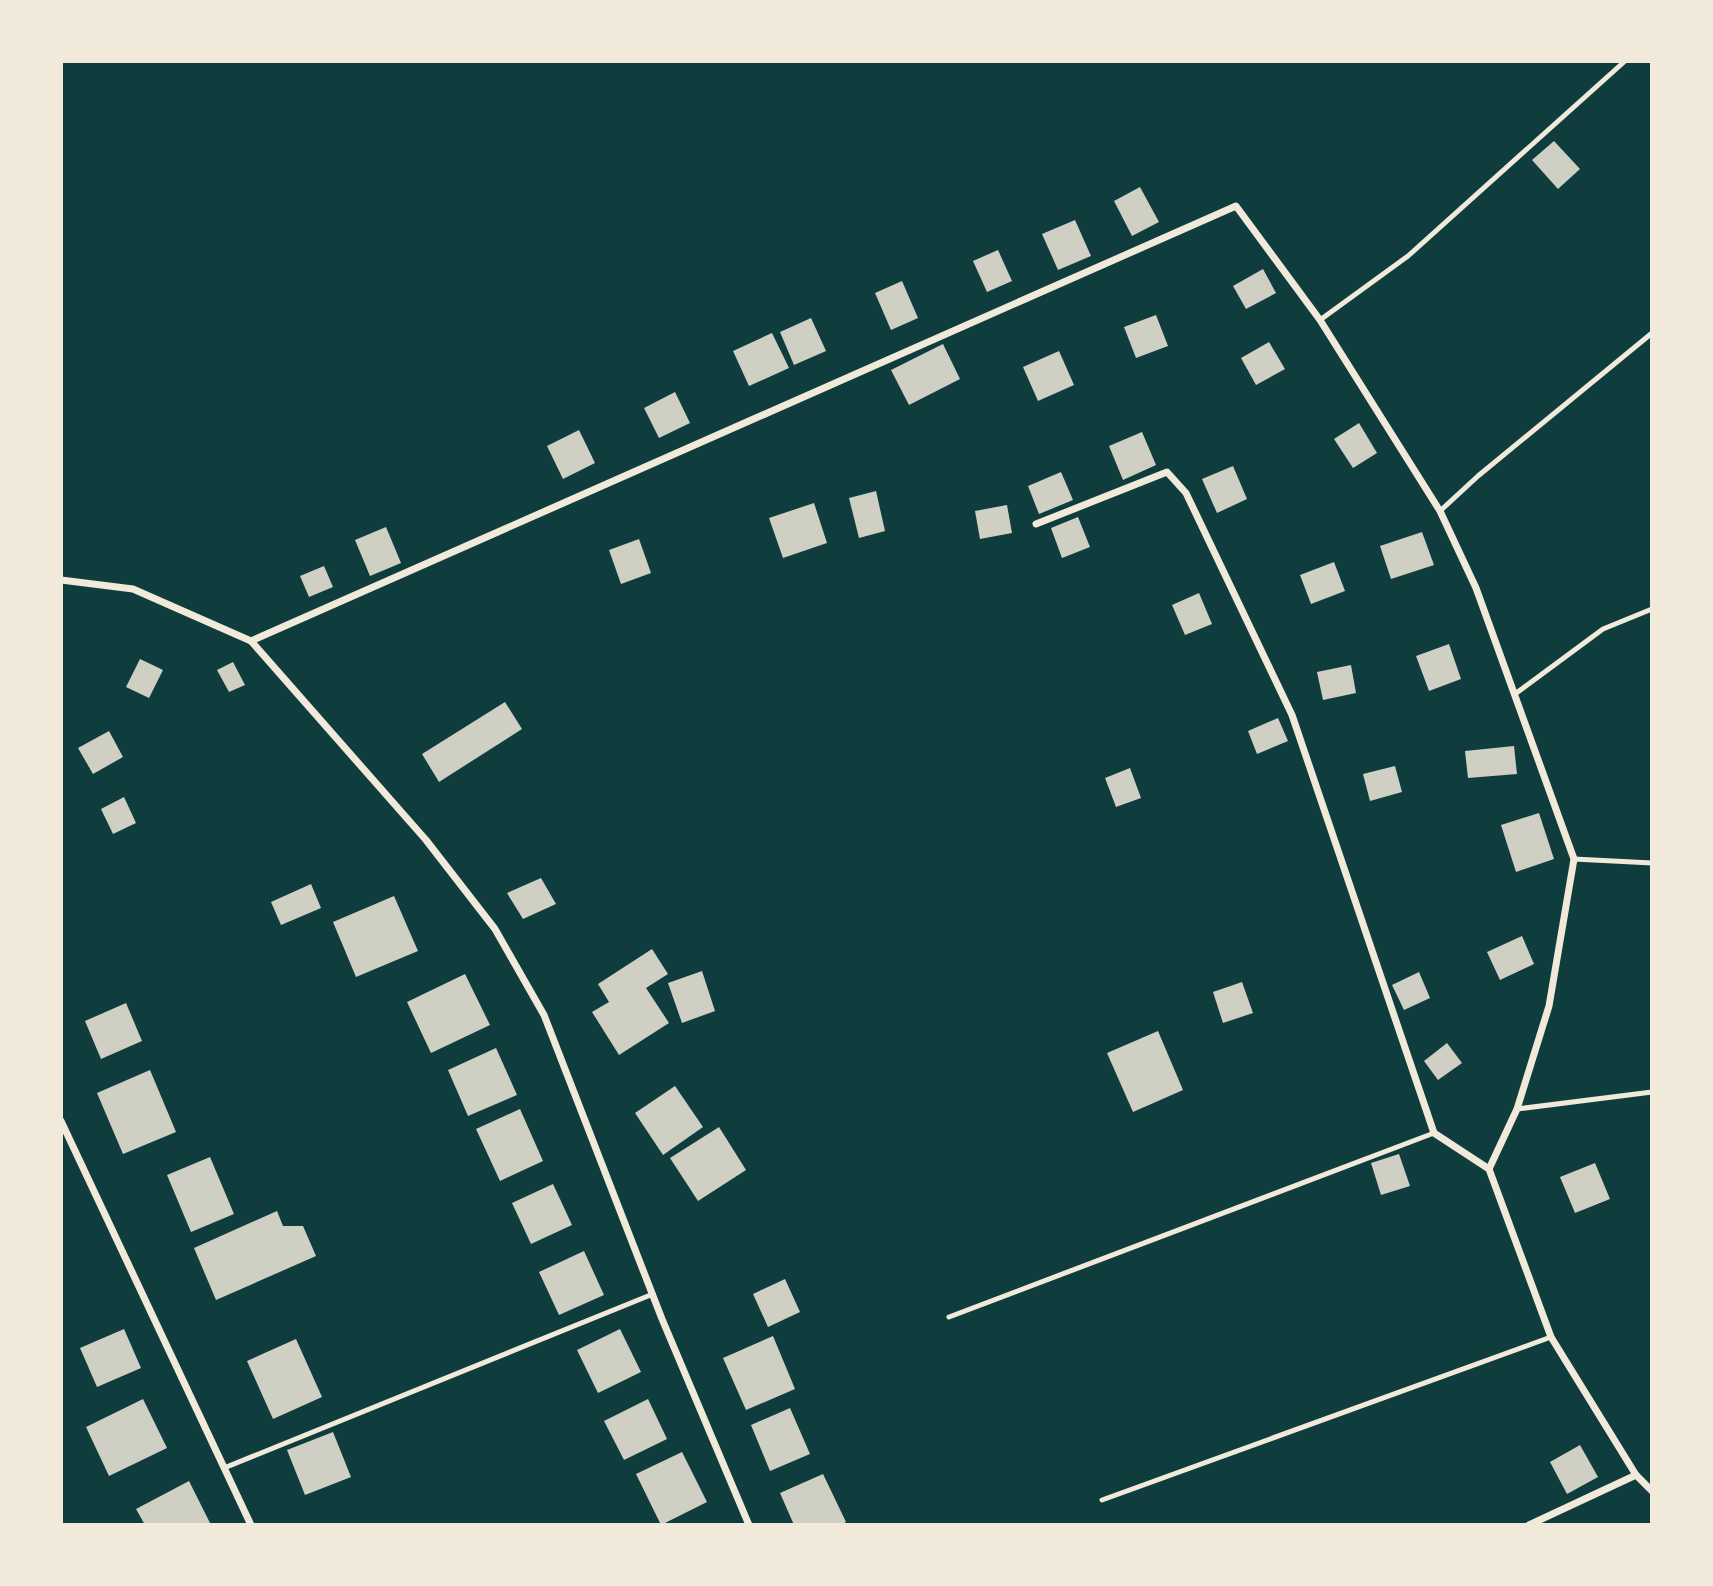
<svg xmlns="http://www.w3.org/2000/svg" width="1713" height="1586" font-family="Helvetica,sans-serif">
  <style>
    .building { fill: #cfcfc3 }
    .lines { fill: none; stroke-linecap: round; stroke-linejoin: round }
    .service { stroke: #f1e9da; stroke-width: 5 }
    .minor { stroke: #f1e9da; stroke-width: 7 }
  </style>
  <rect width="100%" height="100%" fill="#0f3d3e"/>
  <g class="building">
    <path d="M 1554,141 L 1580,169 L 1558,189 L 1532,160 Z"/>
    <path d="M 1140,187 L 1159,222 L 1132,236 L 1114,201 Z"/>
    <path d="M 1075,220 L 1091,256 L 1058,270 L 1042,234 Z"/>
    <path d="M 998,250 L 1012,281 L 987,292 L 973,261 Z"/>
    <path d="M 1263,269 L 1276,293 L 1246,309 L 1233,286 Z"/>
    <path d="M 902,281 L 918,318 L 891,330 L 875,293 Z"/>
    <path d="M 1156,315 L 1168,346 L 1136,358 L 1124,327 Z"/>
    <path d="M 811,318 L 826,351 L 794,365 L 780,332 Z"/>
    <path d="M 772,333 L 789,368 L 749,386 L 733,351 Z"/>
    <path d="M 1269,342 L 1285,369 L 1256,385 L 1241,358 Z"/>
    <path d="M 943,344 L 960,379 L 909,405 L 891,370 Z"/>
    <path d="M 1059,351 L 1074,385 L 1038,401 L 1023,367 Z"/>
    <path d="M 675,392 L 690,423 L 659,438 L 644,408 Z"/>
    <path d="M 1359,423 L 1377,453 L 1353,468 L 1334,439 Z"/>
    <path d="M 579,430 L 595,463 L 563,479 L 547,446 Z"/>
    <path d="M 1142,432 L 1156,465 L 1123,480 L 1109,446 Z"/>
    <path d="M 1233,466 L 1247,499 L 1217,513 L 1202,479 Z"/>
    <path d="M 1061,472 L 1073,500 L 1039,514 L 1028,486 Z"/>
    <path d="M 876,491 L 885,531 L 859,538 L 849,498 Z"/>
    <path d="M 814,503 L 827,543 L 783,558 L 769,518 Z"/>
    <path d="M 1007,505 L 1012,533 L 980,539 L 975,511 Z"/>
    <path d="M 1078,517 L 1090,547 L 1062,558 L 1051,528 Z"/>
    <path d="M 386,527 L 401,563 L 370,576 L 355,540 Z"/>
    <path d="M 1422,532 L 1434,565 L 1391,579 L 1380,546 Z"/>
    <path d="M 639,539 L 651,573 L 621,584 L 609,550 Z"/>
    <path d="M 1334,562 L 1345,591 L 1311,604 L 1300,575 Z"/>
    <path d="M 324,566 L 333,587 L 309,597 L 300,576 Z"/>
    <path d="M 1199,593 L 1212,624 L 1185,635 L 1172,605 Z"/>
    <path d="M 1449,644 L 1461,679 L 1429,691 L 1416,656 Z"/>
    <path d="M 140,659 L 163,670 L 149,698 L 126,687 Z"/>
    <path d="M 233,662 L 245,685 L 229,692 L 217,670 Z"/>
    <path d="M 1351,665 L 1356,693 L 1323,700 L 1317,672 Z"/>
    <path d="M 505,702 L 522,729 L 439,782 L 422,754 Z"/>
    <path d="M 1278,718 L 1288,741 L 1257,754 L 1248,731 Z"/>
    <path d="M 109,731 L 123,757 L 93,774 L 78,748 Z"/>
    <path d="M 1514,746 L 1517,774 L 1468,778 L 1465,751 Z"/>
    <path d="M 1395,766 L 1402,792 L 1370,801 L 1363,774 Z"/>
    <path d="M 1130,768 L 1141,798 L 1116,807 L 1105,778 Z"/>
    <path d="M 124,797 L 136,823 L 113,834 L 101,809 Z"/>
    <path d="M 1539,813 L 1554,859 L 1516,872 L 1501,825 Z"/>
    <path d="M 541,878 L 556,904 L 523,919 L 507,893 Z"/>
    <path d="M 311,884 L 321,908 L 281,925 L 271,902 Z"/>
    <path d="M 394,896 L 418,951 L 356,977 L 333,922 Z"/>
    <path d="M 1522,936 L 1534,964 L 1500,980 L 1487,952 Z"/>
    <path d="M 652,949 L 668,974 L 646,988 L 669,1023 L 619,1055 L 592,1012 L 609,1002 L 598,984 Z"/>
    <path d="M 702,971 L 715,1011 L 682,1023 L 668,983 Z"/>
    <path d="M 1419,972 L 1430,998 L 1404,1010 L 1392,985 Z"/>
    <path d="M 465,974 L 490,1025 L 431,1053 L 407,1002 Z"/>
    <path d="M 1242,982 L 1253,1013 L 1223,1023 L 1213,992 Z"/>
    <path d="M 126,1003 L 142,1041 L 101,1059 L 85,1021 Z"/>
    <path d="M 1158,1031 L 1183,1090 L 1133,1112 L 1107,1053 Z"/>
    <path d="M 1447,1043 L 1462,1063 L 1438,1080 L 1424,1061 Z"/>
    <path d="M 496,1048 L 517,1095 L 468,1116 L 448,1070 Z"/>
    <path d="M 150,1070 L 176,1132 L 123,1154 L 97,1093 Z"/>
    <path d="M 675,1086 L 703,1127 L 663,1155 L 635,1113 Z"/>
    <path d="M 520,1109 L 543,1161 L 500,1181 L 476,1129 Z"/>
    <path d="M 719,1127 L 746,1170 L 698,1201 L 670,1158 Z"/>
    <path d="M 1399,1154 L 1410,1186 L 1381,1195 L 1371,1163 Z"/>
    <path d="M 210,1157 L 234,1214 L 191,1232 L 167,1175 Z"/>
    <path d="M 1595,1163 L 1610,1199 L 1575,1213 L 1560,1177 Z"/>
    <path d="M 553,1184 L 572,1225 L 531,1244 L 512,1203 Z"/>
    <path d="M 277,1211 L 283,1226 L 303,1226 L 316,1256 L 216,1300 L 194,1248 Z"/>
    <path d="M 584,1251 L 604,1295 L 559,1315 L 539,1272 Z"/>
    <path d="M 785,1279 L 800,1312 L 768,1327 L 753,1294 Z"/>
    <path d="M 124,1329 L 141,1368 L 97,1387 L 80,1348 Z"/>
    <path d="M 620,1329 L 641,1372 L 598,1393 L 577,1350 Z"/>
    <path d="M 773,1336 L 795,1389 L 746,1410 L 723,1358 Z"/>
    <path d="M 296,1339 L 322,1397 L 273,1419 L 247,1361 Z"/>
    <path d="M 143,1399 L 167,1448 L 109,1476 L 86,1427 Z"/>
    <path d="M 648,1399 L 667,1439 L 624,1460 L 604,1421 Z"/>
    <path d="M 790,1408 L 810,1454 L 770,1471 L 751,1425 Z"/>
    <path d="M 333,1432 L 351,1477 L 305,1495 L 287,1450 Z"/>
    <path d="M 1580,1445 L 1598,1477 L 1567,1494 L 1550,1462 Z"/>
    <path d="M 682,1452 L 707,1502 L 661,1525 L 636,1474 Z"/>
    <path d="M 823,1474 L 846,1522 L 840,1525 L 794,1525 L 780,1493 Z"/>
    <path d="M 189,1481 L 211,1525 L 145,1525 L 136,1509 Z"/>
  </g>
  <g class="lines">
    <g class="service">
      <path d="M 1320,320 L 1408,256 L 1625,61"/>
      <path d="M 1440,511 L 1478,476 L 1652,333"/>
      <path d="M 1515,694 L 1603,629 L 1652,609"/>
      <path d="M 1574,859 L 1652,863"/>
      <path d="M 1517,1109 L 1652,1092"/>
      <path d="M 949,1317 L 1434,1133"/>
      <path d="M 224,1468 L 653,1294"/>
      <path d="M 1102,1500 L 1551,1337"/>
    </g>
    <g class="minor">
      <path d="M 1036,524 L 1167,472 L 1186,493 L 1292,715 L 1434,1133 L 1489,1169 L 1551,1337 L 1636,1475 L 1652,1491"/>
      <path d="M 61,580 L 133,589 L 251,641 L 426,840 L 495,929 L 544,1015 L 662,1319 L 749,1525"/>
      <path d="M 251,641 L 1236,206 L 1320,320 L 1440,511 L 1476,588 L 1574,859 L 1549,1006 L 1517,1109 L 1489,1169"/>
      <path d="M 61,1121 L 251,1525"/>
      <path d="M 1529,1525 L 1636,1475"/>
    </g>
  </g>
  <rect width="1713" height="1586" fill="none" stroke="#f1e9da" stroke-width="126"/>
</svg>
